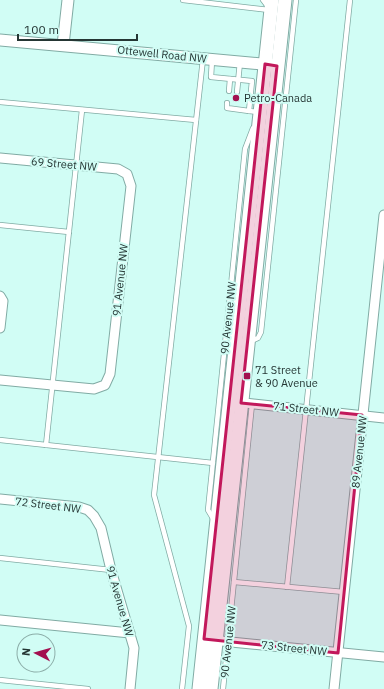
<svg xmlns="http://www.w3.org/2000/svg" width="384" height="689" font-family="'IBM Plex Sans',sans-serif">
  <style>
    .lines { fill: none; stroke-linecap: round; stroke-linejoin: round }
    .service-casing { stroke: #81aba4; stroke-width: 6 }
    .minor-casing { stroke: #81aba4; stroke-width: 11 }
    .tertiary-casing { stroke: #81aba4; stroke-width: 13 }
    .secondary-casing { stroke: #81aba4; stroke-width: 15 }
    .service { stroke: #fff; stroke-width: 4.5 }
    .minor { stroke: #fff; stroke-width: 9 }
    .tertiary { stroke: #fff; stroke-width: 11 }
    .secondary { stroke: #fff; stroke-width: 13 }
    .marked { fill: #c2185b; fill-opacity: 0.2; stroke: #c2185b; stroke-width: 3; stroke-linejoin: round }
    .poi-dot { fill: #a31050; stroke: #d1fdf5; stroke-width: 1.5 }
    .labels { text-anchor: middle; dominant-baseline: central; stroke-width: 4; stroke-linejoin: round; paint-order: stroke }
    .street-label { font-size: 11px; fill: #253634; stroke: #d1fdf5 }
    .poi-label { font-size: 11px; fill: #253634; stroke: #d1fdf5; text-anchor: start }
  </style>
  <rect width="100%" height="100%" fill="#d1fdf5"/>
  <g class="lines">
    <g class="service-casing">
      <g id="service">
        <path d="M 183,0 L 269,10"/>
        <path d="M 263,0 L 269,8"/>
        <path d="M 212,60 L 211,77 L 252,81 L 249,111 L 258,112"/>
        <path d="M 229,91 L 230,79"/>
        <path d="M 237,92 L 240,62"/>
        <path d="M 0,102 L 196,120"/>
        <path d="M 227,103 L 227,108 L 249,111"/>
        <path d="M 0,225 L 69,232"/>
        <path d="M 251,341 L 258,338 L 261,332 L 296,0"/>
        <path d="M 0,440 L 213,463"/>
        <path d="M 46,445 L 82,110"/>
        <path d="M 214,520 L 208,510 L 245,149 L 253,128"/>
        <path d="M 0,558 L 111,570"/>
        <path d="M 234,582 L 344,592"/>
        <path d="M 287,587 L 350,0"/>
        <path d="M 0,680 L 88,689"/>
        <path d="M 182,689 L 189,626 L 154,495 L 203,59"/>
        <path d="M 223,689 L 252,404"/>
      </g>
    </g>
    <g class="minor-casing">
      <g id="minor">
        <path d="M 0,158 L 118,169 L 127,174 L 131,186 L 110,374 L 105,385 L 94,389 L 0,380"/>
        <path d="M 0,296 L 3,301 L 0,328"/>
        <path d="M 236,402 L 384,418"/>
        <path d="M 0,499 L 79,507 L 88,510 L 94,516 L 101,528 L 111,570 L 134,648 L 130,689"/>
        <path d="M 0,620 L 130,633"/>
        <path d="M 211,640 L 384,657"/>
        <path d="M 334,689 L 384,215"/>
      </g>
    </g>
    <g class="tertiary-casing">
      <g id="tertiary">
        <path d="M 0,40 L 272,65"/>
        <path d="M 63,45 L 68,0"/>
      </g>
    </g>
    <g class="secondary-casing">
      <g id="secondary">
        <path d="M 199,689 L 272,0"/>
        <path d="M 211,689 L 285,0"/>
      </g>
    </g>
    <use href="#service" class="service"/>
    <use href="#minor" class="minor"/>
    <use href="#tertiary" class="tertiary"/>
    <use href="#secondary" class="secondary"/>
  </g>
  <path class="marked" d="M 265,64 L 277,66 L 241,403 L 362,415 L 338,653 L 204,639 Z"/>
  <g class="poi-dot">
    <circle cx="236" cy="98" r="4"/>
    <rect x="243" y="372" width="8" height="8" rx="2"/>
  </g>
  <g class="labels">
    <g class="street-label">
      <text transform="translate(162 54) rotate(6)">Ottewell Road NW</text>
      <text transform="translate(64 164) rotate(5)">69 Street NW</text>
      <text transform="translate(120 280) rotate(-84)">91 Avenue NW</text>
      <text transform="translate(228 318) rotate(-84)">90 Avenue NW</text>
      <text transform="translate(306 409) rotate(6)">71 Street NW</text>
      <text transform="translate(359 452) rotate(-84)">89 Avenue NW</text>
      <text transform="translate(48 505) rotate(7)">72 Street NW</text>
      <text transform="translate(120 601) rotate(74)">91 Avenue NW</text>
      <text transform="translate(228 642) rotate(-84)">90 Avenue NW</text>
      <text transform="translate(294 648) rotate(6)">73 Street NW</text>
    </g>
    <g class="poi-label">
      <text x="244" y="98">Petro-Canada</text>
      <text x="255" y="370">71 Street<tspan x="255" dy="13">&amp; 90 Avenue</tspan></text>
    </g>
  </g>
  <g transform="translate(36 653) rotate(276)"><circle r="19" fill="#d1fdf5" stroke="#8cada8"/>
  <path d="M0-3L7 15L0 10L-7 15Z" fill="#a31050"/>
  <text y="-6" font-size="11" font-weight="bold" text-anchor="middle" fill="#253634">N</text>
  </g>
  <path d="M18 34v6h119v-6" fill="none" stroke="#253634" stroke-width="2"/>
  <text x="24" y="34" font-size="12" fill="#253634" stroke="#d1fdf5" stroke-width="3" paint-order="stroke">100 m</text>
</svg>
